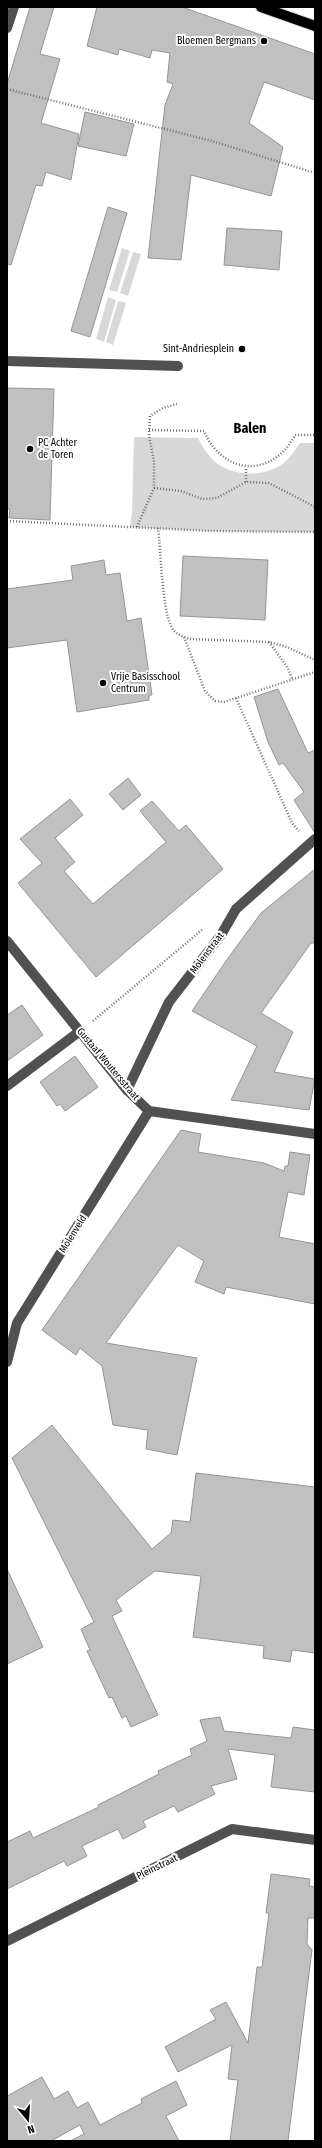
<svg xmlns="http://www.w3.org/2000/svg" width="322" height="2148" font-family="'Fira Sans Condensed',sans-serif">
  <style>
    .green { fill: #d8d8d8 }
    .building { fill: #c0c0c0; stroke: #959595 }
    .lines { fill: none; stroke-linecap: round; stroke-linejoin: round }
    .major-casing { stroke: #dbdbdb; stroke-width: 12 }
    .path { stroke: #737373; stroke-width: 2.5; stroke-dasharray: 1 2; stroke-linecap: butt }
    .minor { stroke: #515151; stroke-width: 10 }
    .major { stroke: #000; stroke-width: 10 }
    .poi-dot { fill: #000; stroke: #fff; stroke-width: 1.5 }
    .labels { text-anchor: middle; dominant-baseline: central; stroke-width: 4; stroke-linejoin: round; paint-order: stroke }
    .poi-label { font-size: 10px; fill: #000; stroke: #fff; text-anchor: end }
    .street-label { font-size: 10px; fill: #000; stroke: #fff }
    .district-label { font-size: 14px; font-weight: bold; fill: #000; stroke: #fff }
  </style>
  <rect width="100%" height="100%" fill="#fff"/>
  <g class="green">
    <path d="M 122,248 L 130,251 L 117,292 L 109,290 Z"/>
    <path d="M 133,252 L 141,254 L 128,296 L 120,293 Z"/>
    <path d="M 108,297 L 116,300 L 104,342 L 96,339 Z"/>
    <path d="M 118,301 L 126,303 L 113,345 L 106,342 Z"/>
    <path d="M 134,437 L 198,438 C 202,446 207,454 213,460 C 232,478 269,478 287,460 C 292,455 296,448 300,443 L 315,443 L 315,532 L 210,531 L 130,527 L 132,513 Z"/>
  </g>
  <g class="building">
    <path d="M 30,7 L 54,7 L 40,54 L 60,59 L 41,123 L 79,134 L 71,180 L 46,172 L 42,186 L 36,185 L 11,265 L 7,264 L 7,84 Z"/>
    <path d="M 97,7 L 182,7 L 315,54 L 315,100 L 264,82 L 249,123 L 283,147 L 271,196 L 191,175 L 181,260 L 148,258 L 165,105 L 173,84 L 167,82 L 170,53 L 152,50 L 150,58 L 119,49 L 118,55 L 87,46 Z"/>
    <path d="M 85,112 L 134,124 L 126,156 L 78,146 Z"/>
    <path d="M 108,207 L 127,213 L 90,337 L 71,331 Z"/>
    <path d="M 227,228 L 282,231 L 279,270 L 224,265 Z"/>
    <path d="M 7,388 L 54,389 L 50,520 L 9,518 L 10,509 L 7,509 Z"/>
    <path d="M 183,556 L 268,560 L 265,620 L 180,616 Z"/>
    <path d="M 104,560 L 106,575 L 120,573 L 127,621 L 141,618 L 152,695 L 149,695 L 149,700 L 77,712 L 67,640 L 7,648 L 7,589 L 73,580 L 71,566 Z"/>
    <path d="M 278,689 L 308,753 L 315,750 L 315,833 L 294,800 L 304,792 L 283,763 L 279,765 L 268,742 L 254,697 Z"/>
    <path d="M 128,778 L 141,795 L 123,810 L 109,794 Z"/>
    <path d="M 70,799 L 83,815 L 55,838 L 75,862 L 64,871 L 93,904 L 166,842 L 140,811 L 152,801 L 179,831 L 186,825 L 223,869 L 96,977 L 18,883 L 42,863 L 20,839 Z"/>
    <path d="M 315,869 L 315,943 L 311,943 L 261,1013 L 293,1032 L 274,1072 L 315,1079 L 309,1110 L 231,1100 L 257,1046 L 192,1011 L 226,961 L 261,913 Z"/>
    <path d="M 22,1005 L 43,1035 L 7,1061 L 7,1015 Z"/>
    <path d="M 75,1056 L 98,1087 L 65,1111 L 60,1104 L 57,1106 L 40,1082 Z"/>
    <path d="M 181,1130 L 201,1134 L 198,1152 L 264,1163 L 284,1171 L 285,1166 L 288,1166 L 290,1152 L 310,1155 L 304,1195 L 288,1192 L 279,1237 L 315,1244 L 315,1304 L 226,1287 L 224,1294 L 195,1282 L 204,1261 L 178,1245 L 106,1343 L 197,1358 L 177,1455 L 146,1449 L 148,1430 L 113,1425 L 102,1366 L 80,1348 L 76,1355 L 42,1330 Z"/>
    <path d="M 52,1425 L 152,1549 L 171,1533 L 173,1520 L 190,1522 L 196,1473 L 315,1487 L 315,1653 L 292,1650 L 290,1662 L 263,1658 L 264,1646 L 193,1637 L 201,1576 L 155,1571 L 116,1600 L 122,1611 L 112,1616 L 158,1715 L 131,1727 L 126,1716 L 122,1718 L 112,1697 L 109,1698 L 87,1651 L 90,1650 L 81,1629 L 94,1622 L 12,1458 Z"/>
    <path d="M 7,1569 L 43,1647 L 7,1664 Z"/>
    <path d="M 220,1717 L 224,1731 L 291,1738 L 293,1727 L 315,1730 L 315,1792 L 271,1787 L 275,1755 L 228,1749 L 237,1779 L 211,1786 L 215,1794 L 178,1812 L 174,1806 L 143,1821 L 146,1827 L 123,1839 L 118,1829 L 82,1846 L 87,1856 L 67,1866 L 64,1861 L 7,1889 L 7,1842 L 30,1831 L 33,1838 L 99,1807 L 98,1805 L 159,1774 L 158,1771 L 192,1755 L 190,1749 L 207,1741 L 200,1720 Z"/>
    <path d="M 271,1874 L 310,1879 L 309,1886 L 315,1887 L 315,1918 L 308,1918 L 307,1944 L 312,1950 L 288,2141 L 230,2141 L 238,2080 L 228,2079 L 232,2045 L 178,2072 L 165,2047 L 216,2019 L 210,2010 L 226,2002 L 248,2043 L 257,1967 L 262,1967 L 269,1913 L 266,1913 Z"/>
    <path d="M 42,2077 L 54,2099 L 68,2091 L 77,2108 L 88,2102 L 100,2125 L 142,2103 L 141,2099 L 176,2081 L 187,2105 L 166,2116 L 179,2141 L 70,2141 L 84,2134 L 80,2125 L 51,2141 L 7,2141 L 7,2096 Z"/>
  </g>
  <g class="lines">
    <g class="major-casing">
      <path id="major" d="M 261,7 L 315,26"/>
    </g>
    <g class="path">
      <path d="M 7,89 L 212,141 L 315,173"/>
      <path d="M 149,430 L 204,431 C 223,476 273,478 295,435 L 315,435"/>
      <path d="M 246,482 L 246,467"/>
      <path d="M 154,488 L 181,491 L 202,499 L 217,498 L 246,482 L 269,483 L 315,507"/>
      <path d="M 7,521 L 210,531 L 315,532"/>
      <path d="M 137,527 L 154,488 L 154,462 L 149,435 L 150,416 L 163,408 L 177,404"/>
      <path d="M 158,528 C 161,551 162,608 171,626 C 174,634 183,637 191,639 L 268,642 L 287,647 L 315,660"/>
      <path d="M 184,637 L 205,691 L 215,701 L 224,702 L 315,672"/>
      <path d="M 269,642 L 288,668 L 292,679"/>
      <path d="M 236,698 L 292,823 L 299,831"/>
      <path d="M 93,1021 L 203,929"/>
    </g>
    <g class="minor">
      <path d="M 7,28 L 14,7"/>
      <path d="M 7,361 L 178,366"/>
      <path d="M 7,941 L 127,1090 L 149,1111 L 315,1134"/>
      <path d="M 7,1086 L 80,1031"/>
      <path d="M 127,1090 L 169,1002 L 221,935 L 236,909 L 315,839"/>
      <path d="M 7,1362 L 17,1323 L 149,1111"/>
      <path d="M 7,1941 L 232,1829 L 315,1840"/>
    </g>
    <use href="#major" class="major"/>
  </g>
  <g class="poi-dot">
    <circle cx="264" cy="41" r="4"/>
    <circle cx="242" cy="349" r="4"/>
    <circle cx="30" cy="449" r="4"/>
    <circle cx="103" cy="683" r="4"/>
  </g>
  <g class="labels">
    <g class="poi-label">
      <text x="256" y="41">Bloemen Bergmans</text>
      <text x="234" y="349">Sint-Andriesplein</text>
      <text x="38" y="443" text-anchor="start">PC Achter<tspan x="38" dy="12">de Toren</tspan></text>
      <text x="111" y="677" text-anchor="start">Vrije Basisschool<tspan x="111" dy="12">Centrum</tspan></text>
    </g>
    <g class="street-label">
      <text transform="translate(207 953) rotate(-53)">Molenstraat</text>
      <text transform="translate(108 1064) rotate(50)">Gustaaf Woutersstraat</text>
      <text transform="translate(73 1234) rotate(-58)">Molenveld</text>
      <text transform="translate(157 1867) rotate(-26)">Pleinstraat</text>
    </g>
    <g class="district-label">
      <text x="250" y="428">Balen</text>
    </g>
  </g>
  <rect width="322" height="2148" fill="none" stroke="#000000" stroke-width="16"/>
  <g transform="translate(28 2120) rotate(162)" stroke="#ffffff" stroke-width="3" paint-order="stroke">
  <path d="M0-3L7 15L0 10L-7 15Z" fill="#000000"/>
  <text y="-6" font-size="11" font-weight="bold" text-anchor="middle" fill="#000000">N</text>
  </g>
</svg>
